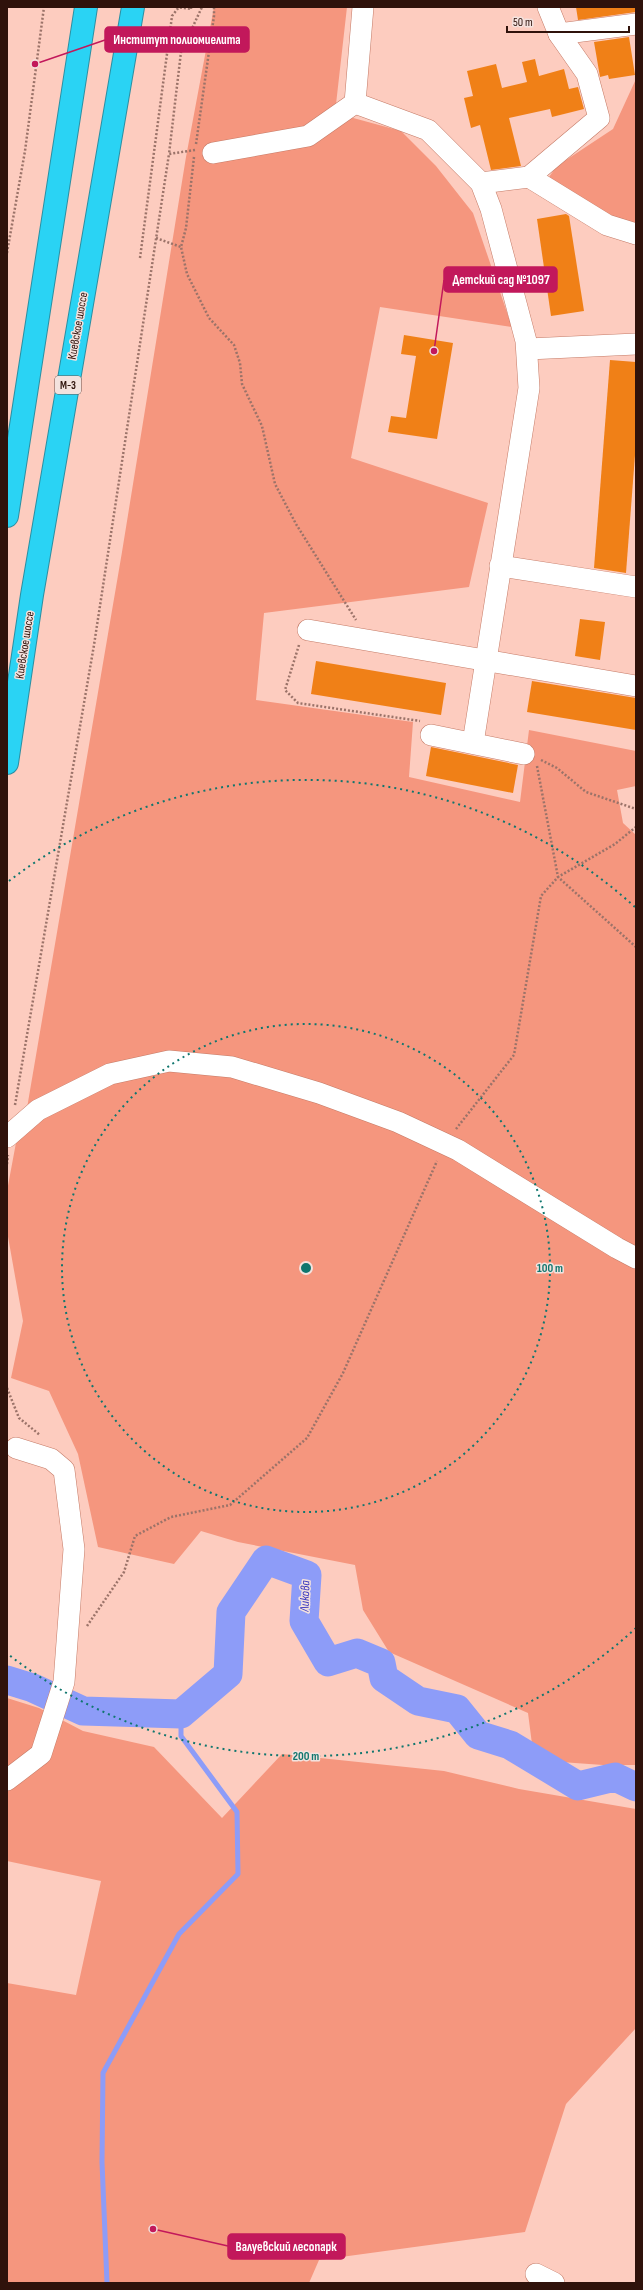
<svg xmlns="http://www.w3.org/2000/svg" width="643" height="2290" font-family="'Sofia Sans Condensed',sans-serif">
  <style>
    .green { fill: #f5967e }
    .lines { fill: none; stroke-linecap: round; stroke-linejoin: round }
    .stream { stroke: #8d9cf8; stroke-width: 5 }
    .river { stroke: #8d9cf8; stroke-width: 29 }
    .building { fill: #f08017 }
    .minor-casing { stroke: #c57b67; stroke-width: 22 }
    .highway-casing { stroke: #2c8fa2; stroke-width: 24 }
    .path { stroke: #9b7369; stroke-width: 2.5; stroke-dasharray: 2 2; stroke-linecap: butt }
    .minor { stroke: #fff; stroke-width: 21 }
    .highway { stroke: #2ad3f4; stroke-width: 22 }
    .path-bridge { stroke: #9b7369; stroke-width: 2.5; stroke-dasharray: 2 2; stroke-linecap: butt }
    .ring { fill: none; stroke: #0f766e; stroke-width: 2; stroke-dasharray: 2 4 }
    .labels { text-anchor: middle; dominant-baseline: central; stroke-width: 3; stroke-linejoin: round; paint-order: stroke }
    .shield { fill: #f3e2de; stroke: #6a504a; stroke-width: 1 }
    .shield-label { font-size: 11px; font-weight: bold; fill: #2f120b }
    .street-label { font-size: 12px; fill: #2f120b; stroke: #f3e2de }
    .water-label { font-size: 13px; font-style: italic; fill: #3d3abf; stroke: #f3e2de }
    .centre { fill: #0f766e; stroke: #f3e2de; stroke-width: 2 }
    .ring-label { font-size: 12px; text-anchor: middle; font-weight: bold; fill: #0f766e; stroke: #f3e2de; stroke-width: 3; stroke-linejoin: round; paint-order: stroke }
    .leader { fill: none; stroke: #c2185b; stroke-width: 1.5 }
    .callout-dot { fill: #c2185b; stroke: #f3e2de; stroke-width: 1.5 }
    .callout { fill: #c2185b; stroke: #c2185b; stroke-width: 1.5 }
    .callout-label { font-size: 13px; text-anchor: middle; font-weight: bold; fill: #fff }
  </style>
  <rect width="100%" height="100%" fill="#fdccbf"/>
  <g class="green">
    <path d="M 214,7 L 347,7 L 335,113 L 401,131 L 436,166 L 473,213 L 512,327 L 380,307 L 351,458 L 488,503 L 469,587 L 264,613 L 256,700 L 413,722 L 409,777 L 520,802 L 529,730 L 636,751 L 636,786 L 617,790 L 623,823 L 636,835 L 636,1252 L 396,1116 L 170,1059 L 27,1108 L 122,552 L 186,157 Z"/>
    <path d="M 636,79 L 636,225 L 602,216 L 554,185 L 549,177 L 557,166 L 613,129 Z"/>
    <path d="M 171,1070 L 234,1074 L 391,1124 L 463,1161 L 636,1269 L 636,1765 L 603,1765 L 561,1762 L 532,1744 L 528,1713 L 389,1652 L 363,1610 L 355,1565 L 238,1542 L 201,1531 L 174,1564 L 98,1547 L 78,1454 L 49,1391 L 11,1378 L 23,1321 L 7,1231 L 7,1191 L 18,1132 L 109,1081 Z"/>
    <path d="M 7,1698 L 39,1708 L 83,1731 L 154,1747 L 222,1818 L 282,1754 L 444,1771 L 519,1789 L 636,1809 L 636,2028 L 566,2104 L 525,2232 L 319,2260 L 309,2283 L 7,2283 L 7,1983 L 76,1995 L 101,1881 L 7,1861 Z"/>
  </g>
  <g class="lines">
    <path class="stream" d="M 107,2283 L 102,2162 L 103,2073 L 179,1934 L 238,1874 L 237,1812 L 181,1736 L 181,1714"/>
    <path class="river" d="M 7,1680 L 33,1688 L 83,1711 L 181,1714 L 228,1674 L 231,1612 L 266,1560 L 307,1575 L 304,1621 L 328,1662 L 357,1653 L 381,1663 L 384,1678 L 418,1701 L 457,1709 L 478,1735 L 510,1745 L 578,1786 L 615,1777 L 636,1787"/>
  </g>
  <g class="building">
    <path d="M 576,7 L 636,7 L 636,12 L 578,20 Z"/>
    <path d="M 629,37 L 635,75 L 609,79 L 608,75 L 600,77 L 594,42 Z"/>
    <path d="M 535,59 L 539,76 L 564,69 L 569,89 L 578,87 L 584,109 L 552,117 L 550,109 L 509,118 L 521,166 L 491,170 L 480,125 L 471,128 L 464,98 L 473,96 L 467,71 L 496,64 L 502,88 L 527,82 L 522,62 Z"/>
    <path d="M 566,214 L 569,216 L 584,311 L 551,316 L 537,219 Z"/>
    <path d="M 404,335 L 453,343 L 437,439 L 388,432 L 391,416 L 406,418 L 416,356 L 401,354 Z"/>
    <path d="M 610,360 L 636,362 L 636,442 L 626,573 L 594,568 Z"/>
    <path d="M 580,619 L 605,622 L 600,660 L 575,656 Z"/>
    <path d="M 316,661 L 446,683 L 441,715 L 311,694 Z"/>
    <path d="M 532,681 L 636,698 L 636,730 L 527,712 Z"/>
    <path d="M 431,747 L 518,765 L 513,793 L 426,776 Z"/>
  </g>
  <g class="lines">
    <g class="minor-casing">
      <g id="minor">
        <path d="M 559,34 L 636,24"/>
        <path d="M 355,103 L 428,130 L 481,183 L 491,209 L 526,341 L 529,388 L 473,743"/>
        <path d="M 355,103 L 363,7"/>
        <path d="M 213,153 L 308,136 L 355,103"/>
        <path d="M 529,177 L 607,225 L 636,234"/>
        <path d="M 481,183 L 529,177 L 599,118 L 587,74 L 559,34 L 548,7"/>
        <path d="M 528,349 L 636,344"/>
        <path d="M 500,566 L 636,587"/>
        <path d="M 308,630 L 636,686"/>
        <path d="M 431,735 L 524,754"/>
        <path d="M 7,1137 L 38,1110 L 110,1074 L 169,1061 L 232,1067 L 319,1093 L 398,1122 L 458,1150 L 617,1248 L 636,1258"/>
        <path d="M 7,1780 L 41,1754 L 64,1682 L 74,1549 L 64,1470 L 51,1459 L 16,1448"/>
        <path d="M 536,2274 L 554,2283"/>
      </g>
    </g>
    <g class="highway-casing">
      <g id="highway">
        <path d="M 7,516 L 86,7"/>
        <path d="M 7,763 L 32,595 L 133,7"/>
      </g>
    </g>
    <g class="path">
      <path d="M 191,9 L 191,7"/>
      <path d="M 196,144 L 214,16 L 214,7"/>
      <path d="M 195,150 L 169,154 L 181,52 L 202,7"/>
      <path d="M 194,157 L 186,228 L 181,247 L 187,274 L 209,318 L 234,345 L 240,363 L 242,384 L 262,426 L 275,484 L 296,524 L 356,620"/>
      <path d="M 156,238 L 181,247"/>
      <path d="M 7,253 L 25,151 L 44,7"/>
      <path d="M 140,258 L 172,16 L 179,7"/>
      <path d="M 299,645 L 285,690 L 298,703 L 420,721"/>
      <path d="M 541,760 L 557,768 L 586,792 L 636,809"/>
      <path d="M 537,766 L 558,877 L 636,947"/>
      <path d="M 15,1105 L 94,645 L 169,154"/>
      <path d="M 456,1129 L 514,1055 L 541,896 L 558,877 L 615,844 L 636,827"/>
      <path d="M 7,1164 L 8,1155"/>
      <path d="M 7,1388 L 19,1418 L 40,1435"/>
      <path d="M 87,1626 L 124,1572 L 135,1536 L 171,1517 L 230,1505 L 307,1438 L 343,1373 L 437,1161"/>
    </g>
    <use href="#minor" class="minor"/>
    <use href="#highway" class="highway"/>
    <path class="path-bridge" d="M 176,7 L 191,9"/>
  </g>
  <g class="ring">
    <circle cx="306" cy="1268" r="244"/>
    <path d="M636 1628A488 488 0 0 1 9 1655M9 881A488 488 0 0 1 636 908"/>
  </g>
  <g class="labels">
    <rect class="shield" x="55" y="376" width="26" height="18" rx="3"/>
    <g class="shield-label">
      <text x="68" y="385">М-3</text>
    </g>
    <g class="street-label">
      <text transform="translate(78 326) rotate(-80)">Киевское шоссе</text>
      <text transform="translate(25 645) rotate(-81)">Киевское шоссе</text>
    </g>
    <g class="water-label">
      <text transform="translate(305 1596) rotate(-88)">Ликова</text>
    </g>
  </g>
  <circle cx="306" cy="1268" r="6" class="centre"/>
  <g class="ring-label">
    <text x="550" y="1272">100 m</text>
    <text x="306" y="1760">200 m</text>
  </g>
  <path class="leader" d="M35 64L105 40M434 351L444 280M153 2229L228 2246"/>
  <g class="callout-dot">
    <circle cx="35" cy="64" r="4"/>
    <circle cx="434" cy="351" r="4"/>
    <circle cx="153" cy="2229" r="4"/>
  </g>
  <g class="callout">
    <rect x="105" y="27" width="144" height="25" rx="4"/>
    <rect x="444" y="267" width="113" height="25" rx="4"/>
    <rect x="228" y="2234" width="117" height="25" rx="4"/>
  </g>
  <g class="callout-label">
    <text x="177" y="44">Институт полиомиелита</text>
    <text x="501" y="284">Детский сад №1097</text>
    <text x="286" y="2251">Валуевский лесопарк</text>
  </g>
  <rect width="643" height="2290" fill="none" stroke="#2f120b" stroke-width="16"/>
  <path d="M507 26v6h122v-6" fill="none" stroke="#2f120b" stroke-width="2"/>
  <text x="513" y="26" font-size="12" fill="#2f120b" stroke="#f3e2de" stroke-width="3" paint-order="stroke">50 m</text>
</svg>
